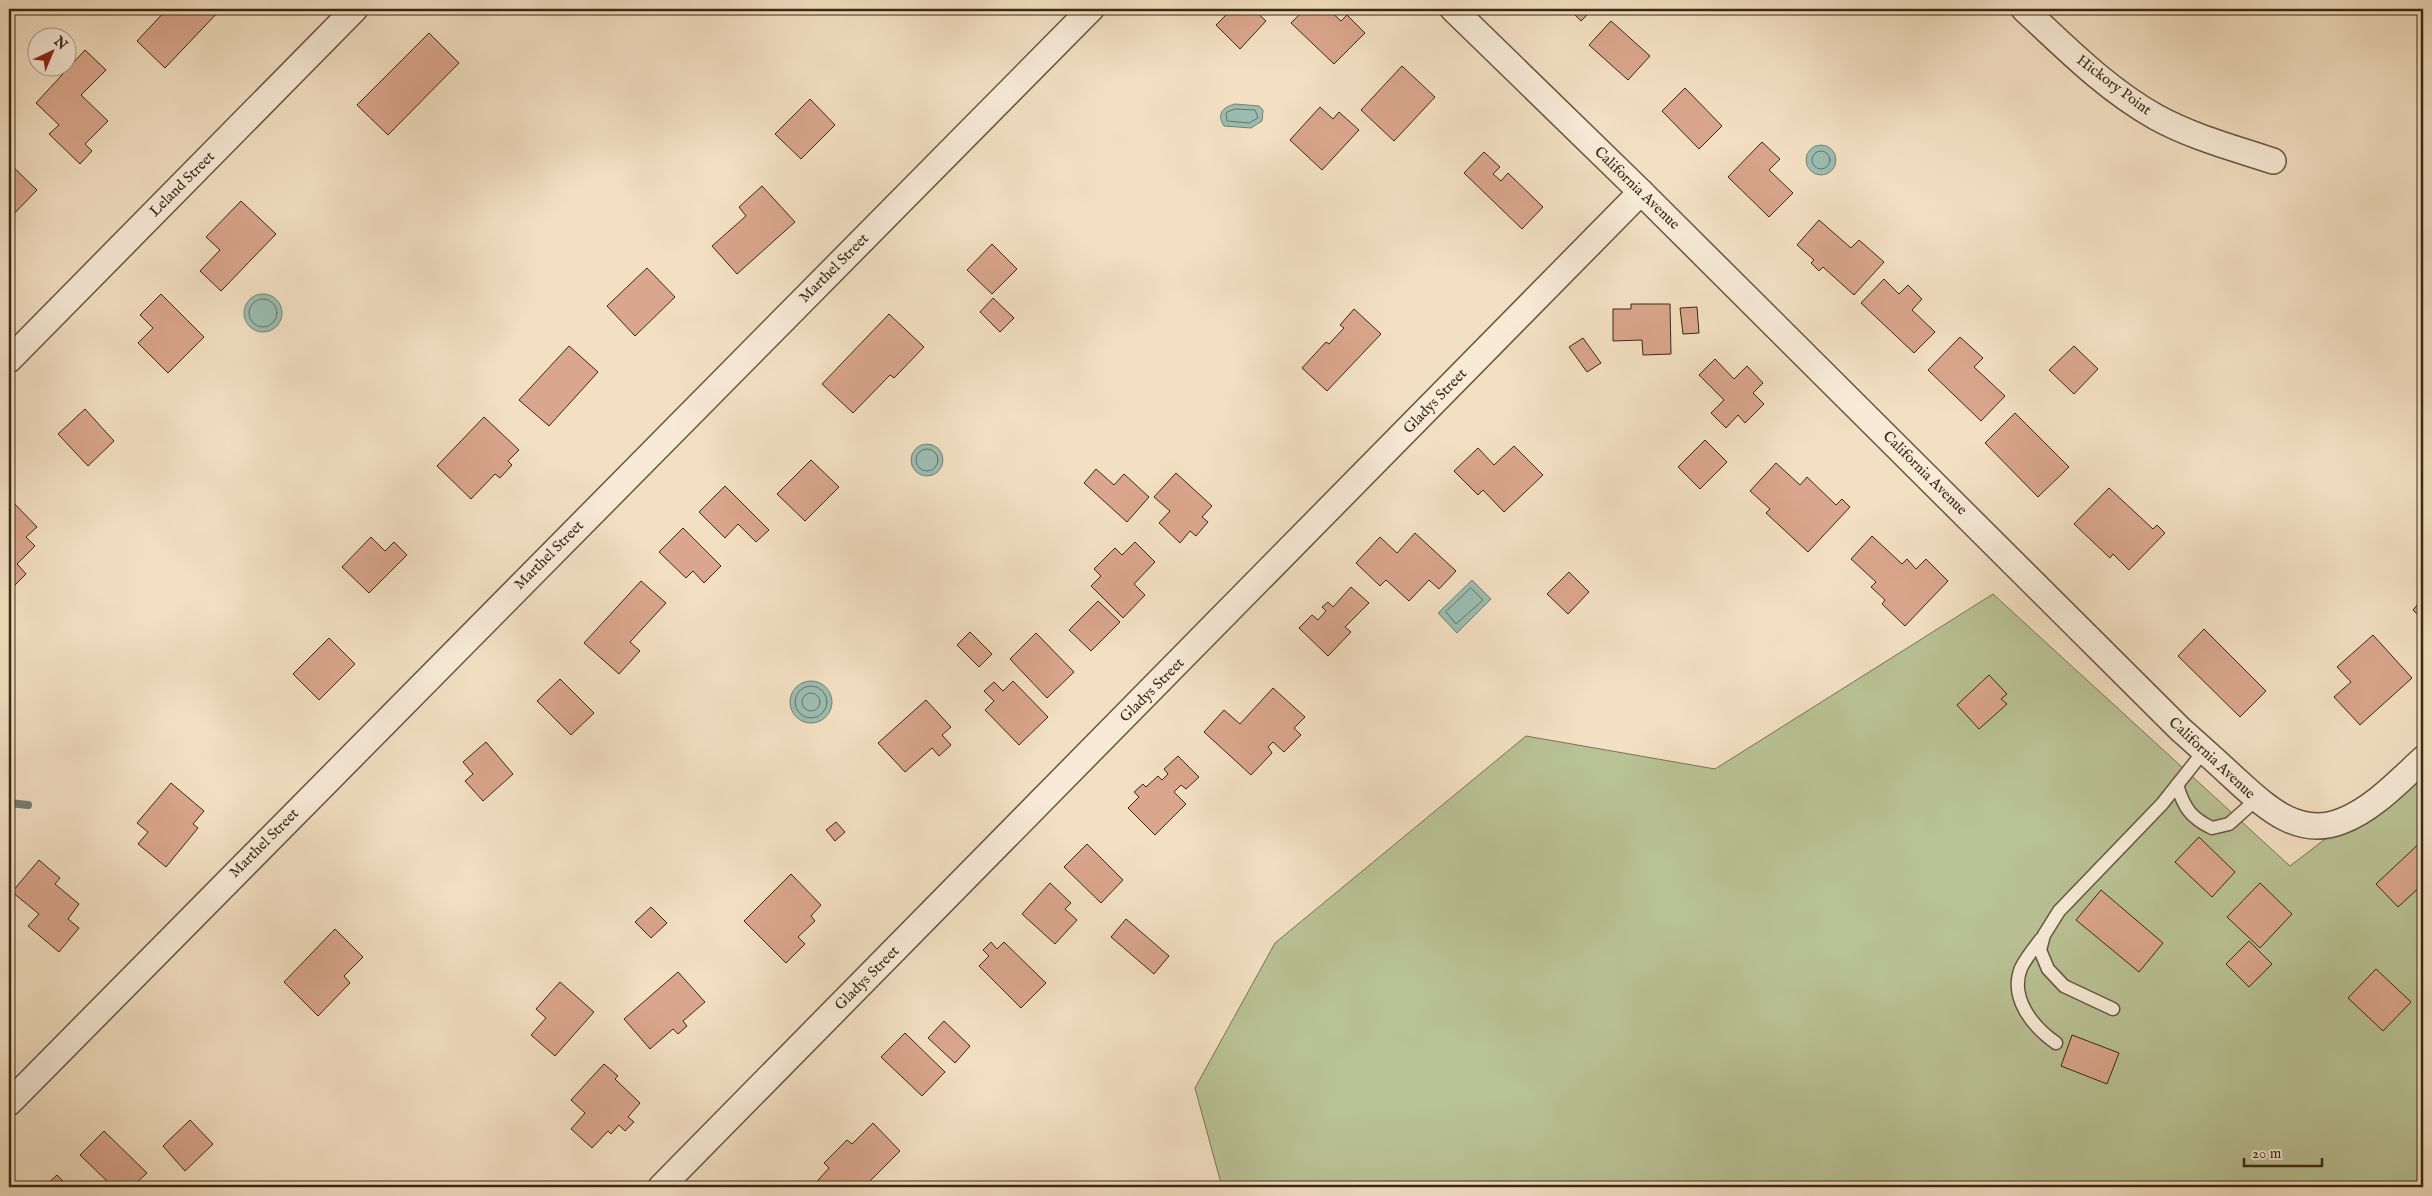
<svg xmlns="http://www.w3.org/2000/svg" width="2432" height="1196" font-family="'IM FELL English',serif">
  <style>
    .green { fill: #b9c295; stroke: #7a7554 }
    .water { fill: #9bbdb2; stroke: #748172 }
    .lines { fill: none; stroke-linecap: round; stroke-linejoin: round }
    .shore { stroke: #6a7262; stroke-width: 1 }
    .stream { stroke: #748172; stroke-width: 8 }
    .building { fill: #daa68d; stroke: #3a2813 }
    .service-casing { stroke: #68563f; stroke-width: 15 }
    .minor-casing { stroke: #68563f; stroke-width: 28 }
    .service { stroke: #f7ebd8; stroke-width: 12 }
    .minor { stroke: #f7ebd8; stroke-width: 25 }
    .labels { text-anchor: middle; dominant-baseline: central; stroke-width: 4.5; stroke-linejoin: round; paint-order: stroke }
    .street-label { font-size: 15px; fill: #3a2813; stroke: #f7ebd8 }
  </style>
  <rect width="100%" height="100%" fill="#f3e0c3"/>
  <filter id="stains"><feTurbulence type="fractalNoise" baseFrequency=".004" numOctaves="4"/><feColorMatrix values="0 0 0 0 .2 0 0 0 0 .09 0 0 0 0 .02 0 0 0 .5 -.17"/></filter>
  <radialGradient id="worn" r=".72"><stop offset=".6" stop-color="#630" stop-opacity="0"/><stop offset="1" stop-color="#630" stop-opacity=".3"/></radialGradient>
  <path class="green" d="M 1993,594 L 2290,866 L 2423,764 L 2423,1187 L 1222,1187 L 1195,1088 L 1275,943 L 1526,736 L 1715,769 Z"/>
  <g class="water">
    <path d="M 1235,104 L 1259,106 L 1263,110 L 1262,121 L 1251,128 L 1224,126 C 1216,114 1223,107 1235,104 Z"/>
    <circle cx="1821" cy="160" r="15"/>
    <circle cx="263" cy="313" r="19"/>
    <circle cx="927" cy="460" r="16"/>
    <path d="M 1472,580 L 1491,599 L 1457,633 L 1438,613 Z"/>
    <circle cx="811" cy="702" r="21"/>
  </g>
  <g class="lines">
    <g class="shore">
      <path d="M 1235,109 L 1255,110 L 1258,118 L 1249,123 L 1227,121 L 1226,113 Z"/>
      <circle cx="1821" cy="160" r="9"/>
      <circle cx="263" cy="313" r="14"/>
      <circle cx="927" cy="460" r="11"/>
      <path d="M 1471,588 L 1483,600 L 1456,624 L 1446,612 Z"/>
      <circle cx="811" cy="702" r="16"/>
      <circle cx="811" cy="702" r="9"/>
    </g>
    <path class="stream" d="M 9,803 L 28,805"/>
  </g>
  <g class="building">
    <path d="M 167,9 L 221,9 L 165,68 L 137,41 Z"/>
    <path d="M 491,9 L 505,9 L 498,15 Z"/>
    <path d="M 1232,9 L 1253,9 L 1266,21 L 1240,49 L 1216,25 Z"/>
    <path d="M 1305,9 L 1328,9 L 1341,21 L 1347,15 L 1365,33 L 1334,64 L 1291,23 Z"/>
    <path d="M 1554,9 L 1564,9 L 1559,14 Z"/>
    <path d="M 1569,9 L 1593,9 L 1581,21 Z"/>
    <path d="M 1611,21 L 1650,56 L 1628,80 L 1589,45 Z"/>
    <path d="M 429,33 L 459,63 L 388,135 L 357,105 Z"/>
    <path d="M 85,50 L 106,70 L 81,95 L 108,121 L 85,144 L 92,151 L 80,164 L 49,134 L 59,125 L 36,103 Z"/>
    <path d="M 1402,66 L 1435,97 L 1394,141 L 1361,110 Z"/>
    <path d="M 1685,88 L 1722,126 L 1699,149 L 1662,111 Z"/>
    <path d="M 810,99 L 835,125 L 801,159 L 775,134 Z"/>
    <path d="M 1320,107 L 1333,119 L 1339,112 L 1359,130 L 1322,170 L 1290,140 Z"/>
    <path d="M 1762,142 L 1780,159 L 1769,170 L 1793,193 L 1769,217 L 1728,177 Z"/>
    <path d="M 1484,152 L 1500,167 L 1493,174 L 1501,181 L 1508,173 L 1543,207 L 1522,229 L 1464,173 Z"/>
    <path d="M 9,163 L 37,190 L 9,219 Z"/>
    <path d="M 762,186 L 795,222 L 737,274 L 712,246 L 746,216 L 739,207 Z"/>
    <path d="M 241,201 L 276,234 L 221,291 L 200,271 L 220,250 L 206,237 Z"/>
    <path d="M 1819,220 L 1851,248 L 1859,240 L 1884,262 L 1854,295 L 1823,267 L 1819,271 L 1811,263 L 1814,260 L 1797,245 Z"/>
    <path d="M 992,244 L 1017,269 L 992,294 L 967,270 Z"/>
    <path d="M 647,268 L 675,297 L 635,336 L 607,306 Z"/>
    <path d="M 1884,279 L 1899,294 L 1908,285 L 1922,299 L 1912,310 L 1935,332 L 1914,353 L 1861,303 Z"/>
    <path d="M 161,294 L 204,337 L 168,373 L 138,343 L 153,328 L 140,315 Z"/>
    <path d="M 993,298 L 1014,318 L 1000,332 L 980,312 Z"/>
    <path d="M 1631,304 L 1670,304 L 1671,354 L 1643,355 L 1642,340 L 1613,341 L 1613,309 L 1631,309 Z"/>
    <path d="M 1697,307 L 1699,333 L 1683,334 L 1680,308 Z"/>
    <path d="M 1354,309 L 1381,334 L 1327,391 L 1302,368 L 1326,342 L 1329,344 L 1344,328 L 1340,325 Z"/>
    <path d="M 889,314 L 924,347 L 894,378 L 890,375 L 853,413 L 822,384 Z"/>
    <path d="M 1960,337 L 1983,358 L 1974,367 L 2005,396 L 1981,421 L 1928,370 Z"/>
    <path d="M 1583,338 L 1601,363 L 1587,372 L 1569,347 Z"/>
    <path d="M 569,346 L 598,372 L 549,426 L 519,400 Z"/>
    <path d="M 2074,346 L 2098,369 L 2074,394 L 2049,370 Z"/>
    <path d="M 1715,359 L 1734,379 L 1747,366 L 1763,383 L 1753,393 L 1764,404 L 1745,423 L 1738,415 L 1726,428 L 1711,413 L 1724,400 L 1699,375 Z"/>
    <path d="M 85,409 L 114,441 L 88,466 L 58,434 Z"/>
    <path d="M 2015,413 L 2069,467 L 2038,497 L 1985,443 Z"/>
    <path d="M 484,417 L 519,450 L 508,461 L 512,465 L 500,478 L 495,474 L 471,499 L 437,466 Z"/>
    <path d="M 1705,440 L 1727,462 L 1700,489 L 1678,467 Z"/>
    <path d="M 1514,446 L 1543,475 L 1504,512 L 1483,490 L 1478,495 L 1454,471 L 1478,448 L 1494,465 Z"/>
    <path d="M 811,460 L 839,487 L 805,521 L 777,494 Z"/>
    <path d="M 1776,463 L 1800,485 L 1807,477 L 1836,505 L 1842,499 L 1850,507 L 1808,552 L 1766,513 L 1770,509 L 1750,491 Z"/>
    <path d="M 1096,469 L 1114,485 L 1124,474 L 1149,497 L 1127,522 L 1084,483 Z"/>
    <path d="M 1176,473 L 1212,506 L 1202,517 L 1208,522 L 1196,536 L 1190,531 L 1180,543 L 1159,523 L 1170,511 L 1154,497 Z"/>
    <path d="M 725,486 L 769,530 L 756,542 L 738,524 L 725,538 L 699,512 Z"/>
    <path d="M 2109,488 L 2153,529 L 2157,525 L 2165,533 L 2129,570 L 2113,554 L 2110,558 L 2074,524 Z"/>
    <path d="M 9,498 L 37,527 L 26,537 L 35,546 L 17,564 L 26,574 L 9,591 Z"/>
    <path d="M 683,528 L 721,566 L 704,583 L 693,571 L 686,578 L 659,552 Z"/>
    <path d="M 1415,533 L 1456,571 L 1439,589 L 1429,580 L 1409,601 L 1386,580 L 1380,586 L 1356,563 L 1380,537 L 1397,553 Z"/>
    <path d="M 1872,536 L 1902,564 L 1907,559 L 1916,569 L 1926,559 L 1948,581 L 1905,626 L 1882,604 L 1885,600 L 1871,587 L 1876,582 L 1851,559 Z"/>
    <path d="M 371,537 L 385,551 L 394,542 L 407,555 L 369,593 L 342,567 Z"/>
    <path d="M 1135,542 L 1155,562 L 1134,584 L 1145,595 L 1123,618 L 1091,586 L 1101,576 L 1094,569 L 1115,548 L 1122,555 Z"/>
    <path d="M 1569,572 L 1589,592 L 1568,614 L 1547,594 Z"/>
    <path d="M 641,581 L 666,603 L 630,642 L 640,651 L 619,674 L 584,643 Z"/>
    <path d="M 1351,587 L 1369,603 L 1345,627 L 1351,632 L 1328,656 L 1299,628 L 1312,615 L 1318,620 L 1326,611 L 1322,607 L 1328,602 L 1333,607 Z"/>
    <path d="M 2423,598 L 2423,620 L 2413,610 Z"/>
    <path d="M 1098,601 L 1120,622 L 1091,651 L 1069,630 Z"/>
    <path d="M 2204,629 L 2266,691 L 2240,717 L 2178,656 Z"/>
    <path d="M 970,632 L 992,654 L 979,667 L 957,645 Z"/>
    <path d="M 1036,633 L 1074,672 L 1047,698 L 1010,659 Z"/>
    <path d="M 2373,635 L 2412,678 L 2360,725 L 2334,697 L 2351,682 L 2337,667 Z"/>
    <path d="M 329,638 L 355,664 L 319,700 L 293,674 Z"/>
    <path d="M 1989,675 L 2007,694 L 2001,699 L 2007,704 L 1979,729 L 1957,705 Z"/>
    <path d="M 560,679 L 594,713 L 571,735 L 537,701 Z"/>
    <path d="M 1013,681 L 1048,717 L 1019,745 L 985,710 L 994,701 L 984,691 L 994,682 L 1003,691 Z"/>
    <path d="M 1273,688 L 1305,717 L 1294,728 L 1301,735 L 1284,752 L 1273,742 L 1268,747 L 1272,753 L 1251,775 L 1204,732 L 1224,710 L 1240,724 Z"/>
    <path d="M 926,700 L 951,727 L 942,735 L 951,745 L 939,756 L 932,748 L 905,772 L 878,743 Z"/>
    <path d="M 486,742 L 513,774 L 483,801 L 465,781 L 473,774 L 463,762 Z"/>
    <path d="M 1178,756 L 1199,777 L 1186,789 L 1181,785 L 1174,792 L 1186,804 L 1155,835 L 1128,808 L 1139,797 L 1134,792 L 1143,784 L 1146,787 L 1158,776 L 1162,780 L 1168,774 L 1164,769 Z"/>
    <path d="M 171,783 L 204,811 L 193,824 L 198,828 L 166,867 L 138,844 L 148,832 L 137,823 Z"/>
    <path d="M 836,822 L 845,832 L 835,841 L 826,830 Z"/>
    <path d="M 2199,837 L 2235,872 L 2212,897 L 2175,862 Z"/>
    <path d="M 2423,840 L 2423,884 L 2398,907 L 2376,884 Z"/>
    <path d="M 1087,844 L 1123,880 L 1101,903 L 1064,867 Z"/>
    <path d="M 39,860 L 60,878 L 55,884 L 79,904 L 68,919 L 79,928 L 59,952 L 28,926 L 39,914 L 12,892 Z"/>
    <path d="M 791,874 L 821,905 L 811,916 L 815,921 L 798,937 L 805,944 L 786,963 L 744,921 Z"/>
    <path d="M 1050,883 L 1071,903 L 1065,909 L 1077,920 L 1055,944 L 1022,914 Z"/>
    <path d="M 2260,883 L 2292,914 L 2260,948 L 2227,917 Z"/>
    <path d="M 2101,890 L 2163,943 L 2139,972 L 2076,920 Z"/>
    <path d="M 651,907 L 667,923 L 651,938 L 635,922 Z"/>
    <path d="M 1126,919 L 1169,956 L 1154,974 L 1111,937 Z"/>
    <path d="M 335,929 L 363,957 L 344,976 L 350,983 L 318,1016 L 284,982 Z"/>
    <path d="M 2249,941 L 2272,964 L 2249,987 L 2226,964 Z"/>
    <path d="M 991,942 L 997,949 L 1004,942 L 1046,983 L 1021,1008 L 979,966 L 989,956 L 983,950 Z"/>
    <path d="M 2376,969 L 2411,1002 L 2383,1031 L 2348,998 Z"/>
    <path d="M 678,972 L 705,1002 L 683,1021 L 687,1026 L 678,1034 L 673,1029 L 650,1049 L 624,1019 Z"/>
    <path d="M 560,982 L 594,1012 L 555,1056 L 531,1035 L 546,1018 L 536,1009 Z"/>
    <path d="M 944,1021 L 970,1046 L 955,1063 L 928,1038 Z"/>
    <path d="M 905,1033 L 945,1072 L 922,1096 L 881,1057 Z"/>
    <path d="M 2072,1035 L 2119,1053 L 2107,1084 L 2061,1066 Z"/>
    <path d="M 604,1064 L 618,1076 L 615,1079 L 640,1103 L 628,1117 L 634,1122 L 625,1131 L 619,1125 L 611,1134 L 608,1131 L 592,1148 L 571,1129 L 585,1113 L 571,1100 Z"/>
    <path d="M 190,1120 L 213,1144 L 185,1171 L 163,1146 Z"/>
    <path d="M 873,1123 L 900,1151 L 864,1187 L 812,1187 L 829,1168 L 824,1163 L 847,1140 L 852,1144 Z"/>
    <path d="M 104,1131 L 147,1173 L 132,1187 L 113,1187 L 80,1155 Z"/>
    <path d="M 57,1175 L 69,1187 L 44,1187 Z"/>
  </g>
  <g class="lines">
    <g class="service-casing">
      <g id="service">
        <path d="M 2177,785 C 2184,808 2191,818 2212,828 L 2229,824 L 2257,799"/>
        <path d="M 2041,939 C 2034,948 2026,958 2021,968 C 2009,998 2033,1027 2056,1043"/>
        <path d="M 2113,1009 L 2064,986 L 2048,969 L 2040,950 L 2044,935 L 2059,911 L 2162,804 L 2204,751"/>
      </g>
    </g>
    <g class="minor-casing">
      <g id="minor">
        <path d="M 1453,9 L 1641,192 L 2180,729 C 2198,745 2216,761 2233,777 C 2264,805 2297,839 2342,821 C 2373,809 2399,781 2423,759"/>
        <path d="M 2024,9 C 2065,47 2106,89 2156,117 C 2192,137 2234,148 2273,161"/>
        <path d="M 9,360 L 355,9"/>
        <path d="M 9,1103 L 1091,9"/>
        <path d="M 661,1187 L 1641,192"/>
      </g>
    </g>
    <use href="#service" class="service"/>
    <use href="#minor" class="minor"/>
  </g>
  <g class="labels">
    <g class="street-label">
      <text transform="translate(2114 85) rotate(37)">Hickory Point</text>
      <text transform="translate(182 184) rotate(-45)">Leland Street</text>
      <text transform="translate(1637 188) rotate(44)">California Avenue</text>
      <text transform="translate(834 268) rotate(-45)">Marthel Street</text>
      <text transform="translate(1435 401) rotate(-46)">Gladys Street</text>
      <text transform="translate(1925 473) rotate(45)">California Avenue</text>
      <text transform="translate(549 555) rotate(-45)">Marthel Street</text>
      <text transform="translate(1152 690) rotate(-45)">Gladys Street</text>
      <text transform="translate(2212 758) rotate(43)">California Avenue</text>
      <text transform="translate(264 843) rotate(-45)">Marthel Street</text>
      <text transform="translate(867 978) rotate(-45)">Gladys Street</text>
    </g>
  </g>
  <rect width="2432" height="1196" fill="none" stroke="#f3e0c3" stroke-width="30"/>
  <rect x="10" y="10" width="2412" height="1176" fill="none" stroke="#3a2813" stroke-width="2.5"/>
  <rect x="15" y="15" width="2402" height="1166" fill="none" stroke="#3a2813"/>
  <g transform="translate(52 52) rotate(44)"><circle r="24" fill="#f7ebd8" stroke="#ab9d89"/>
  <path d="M0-4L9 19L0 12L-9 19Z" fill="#8f2418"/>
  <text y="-8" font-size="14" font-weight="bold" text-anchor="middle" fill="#3a2813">N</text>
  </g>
  <path d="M2244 1158v8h78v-8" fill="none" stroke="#3a2813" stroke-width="2.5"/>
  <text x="2252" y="1158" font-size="15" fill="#3a2813" stroke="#f7ebd8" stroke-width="4" paint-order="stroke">20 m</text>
  <rect width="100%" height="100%" filter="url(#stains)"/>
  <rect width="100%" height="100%" fill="url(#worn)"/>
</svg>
